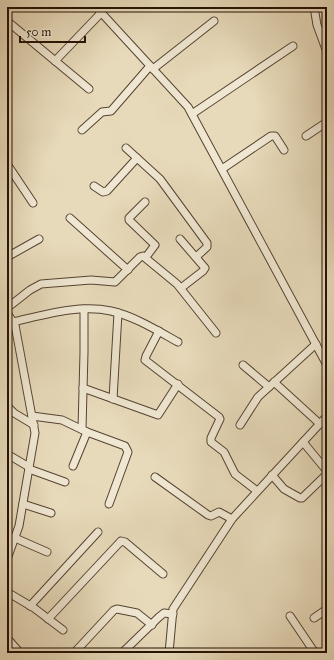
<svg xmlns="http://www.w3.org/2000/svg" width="334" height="660" font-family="'IM FELL Great Primer',serif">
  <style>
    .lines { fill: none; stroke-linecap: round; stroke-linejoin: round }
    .minor-casing { stroke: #564332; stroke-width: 9 }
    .minor { stroke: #efe7d2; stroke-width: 7 }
  </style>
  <rect width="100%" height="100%" fill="#e7daba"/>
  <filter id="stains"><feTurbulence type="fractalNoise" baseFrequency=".005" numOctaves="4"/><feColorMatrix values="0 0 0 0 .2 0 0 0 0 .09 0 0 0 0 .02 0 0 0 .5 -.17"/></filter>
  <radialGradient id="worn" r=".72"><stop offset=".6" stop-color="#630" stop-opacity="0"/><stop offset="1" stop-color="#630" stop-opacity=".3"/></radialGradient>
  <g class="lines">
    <g class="minor-casing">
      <g id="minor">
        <path d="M 96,7 L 188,107 L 327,365"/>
        <path d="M 314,7 L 317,25 L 327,52"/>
        <path d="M 7,21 L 89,89"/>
        <path d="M 55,61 L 101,13"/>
        <path d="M 153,69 L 214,21"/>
        <path d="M 192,114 L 293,46"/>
        <path d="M 82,130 L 102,112 L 111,111 L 150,66"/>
        <path d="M 306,136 L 327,122"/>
        <path d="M 126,148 L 160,179 L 207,243 L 207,247 L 196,257"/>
        <path d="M 7,164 L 33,203"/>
        <path d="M 222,169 L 271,136 L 275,136 L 284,150"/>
        <path d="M 94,186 L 103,192 L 107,191 L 137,158"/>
        <path d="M 145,202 L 129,218 L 129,220 L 155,245 L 146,257"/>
        <path d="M 70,218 L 128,270"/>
        <path d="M 180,239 L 205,268 L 203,271 L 181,288"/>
        <path d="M 7,257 L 39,239"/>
        <path d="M 7,308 L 30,290 L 41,284 L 91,280 L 115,282 L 140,257 L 143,256 L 177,284 L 216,333"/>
        <path d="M 7,313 L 15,325 L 35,433 L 19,526 L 7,559"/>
        <path d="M 13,322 C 44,315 79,304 111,311 C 134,316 158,331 178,342"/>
        <path d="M 159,331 L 146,356 L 145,360 L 219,417 L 220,419 L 211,438 L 211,442 L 224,452 L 235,474 L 257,491"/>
        <path d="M 243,365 L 269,387"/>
        <path d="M 274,382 L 320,424"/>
        <path d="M 83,388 L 158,415 L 178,384"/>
        <path d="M 113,399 L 118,313"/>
        <path d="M 7,406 L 14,413 L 34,425"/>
        <path d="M 32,416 L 62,420 L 87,432 L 125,446 L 128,452 L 109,504"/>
        <path d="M 240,425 L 258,397 L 316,344"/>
        <path d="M 82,429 L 84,352 L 84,309"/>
        <path d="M 303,442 L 327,471"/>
        <path d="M 7,454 L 29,467"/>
        <path d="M 73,466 L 87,432"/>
        <path d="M 29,469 L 65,482"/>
        <path d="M 272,475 L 284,489 L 300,498 L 302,498 L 327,474"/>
        <path d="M 155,477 L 208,515 L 211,516 L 219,512 L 232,519"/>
        <path d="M 23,504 L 51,513"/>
        <path d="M 15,538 L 47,552"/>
        <path d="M 7,592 L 34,608 L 63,630"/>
        <path d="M 30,606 L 98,532"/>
        <path d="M 290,616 L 315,653"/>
        <path d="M 314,618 L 327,609"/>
        <path d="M 48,619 L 121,541 L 125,542 L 163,574"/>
        <path d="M 7,638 L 20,653"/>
        <path d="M 74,653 L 114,610 L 117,609 L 137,613 L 152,625"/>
        <path d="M 122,653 L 159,617 L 164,613 L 173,614"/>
        <path d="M 169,653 L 173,609 L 232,519 L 327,416"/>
      </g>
    </g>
    <use href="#minor" class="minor"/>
  </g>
  <rect width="334" height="660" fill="none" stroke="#e7daba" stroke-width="24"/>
  <rect x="8" y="8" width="318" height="644" fill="none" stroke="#251105" stroke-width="2"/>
  <rect x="12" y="12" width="310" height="636" fill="none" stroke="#251105"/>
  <path d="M20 36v6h65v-6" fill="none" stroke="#251105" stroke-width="2"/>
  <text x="26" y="36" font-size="12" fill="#251105" stroke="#efe7d2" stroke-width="3" paint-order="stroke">50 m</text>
  <rect width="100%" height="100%" filter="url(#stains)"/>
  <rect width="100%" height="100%" fill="url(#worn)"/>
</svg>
